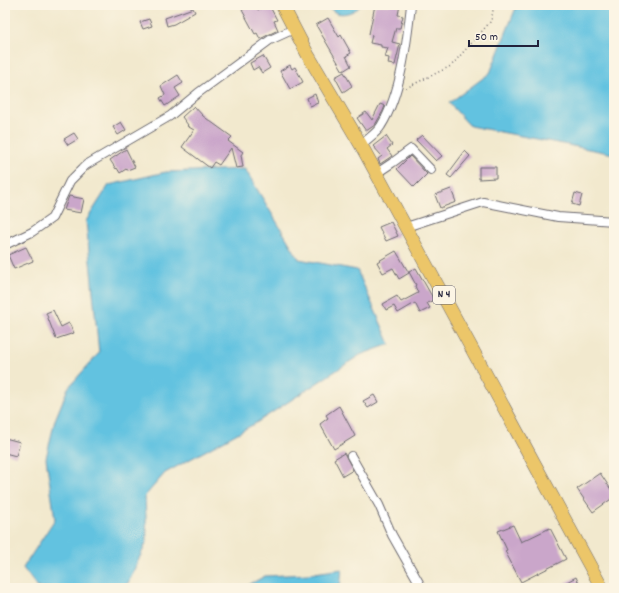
<svg xmlns="http://www.w3.org/2000/svg" width="619" height="593" font-family="Dekko,sans-serif">
  <style>
    .water { fill: #62c2e0; stroke: #42728e }
    .building { fill: #caa6ca }
    .lines { fill: none; stroke-linecap: round; stroke-linejoin: round }
    .minor-casing { stroke: #6b686e; stroke-width: 10 }
    .primary-casing { stroke: #6b686e; stroke-width: 14 }
    .path { stroke: #6b686e; stroke-width: 1.5; stroke-dasharray: 1 3; stroke-linecap: butt }
    .minor { stroke: #fff; stroke-width: 8 }
    .primary { stroke: #ecc669; stroke-width: 13 }
    .labels { text-anchor: middle; dominant-baseline: central; stroke-width: 3; stroke-linejoin: round; paint-order: stroke }
    .shield { fill: #fcf5e5; stroke: #63616e; stroke-width: 1 }
    .shield-label { font-size: 11px; font-weight: bold; fill: #22223b }
  </style>
  <rect width="100%" height="100%" fill="#fcf5e5"/>
  <filter id="ink" filterUnits="userSpaceOnUse"><feTurbulence type="fractalNoise" baseFrequency=".025" numOctaves="2"/><feDisplacementMap in="SourceGraphic" scale="8" xChannelSelector="R" yChannelSelector="G"/><feConvolveMatrix kernelMatrix="1 2 1 2 8 2 1 2 1" color-interpolation-filters="sRGB"/></filter>
  <filter id="wash" filterUnits="userSpaceOnUse"><feTurbulence type="fractalNoise" baseFrequency=".012" numOctaves="4" result="noise"/><feDisplacementMap in="SourceGraphic" scale="16" xChannelSelector="R" yChannelSelector="G"/><feGaussianBlur stdDeviation="0.9" result="paint"/><feColorMatrix in="noise" values="0 0 0 0 0 0 0 0 0 0 0 0 0 0 0 0 0 1.4 0 .05"/><feComposite in="paint" operator="in"/></filter>
  <g filter="url(#wash)">
    <rect width="100%" height="100%" fill="#f2e9ce"/>
    <g class="water">
      <path d="M 328,5 L 361,5 C 353,14 335,19 328,5 Z"/>
      <path d="M 517,5 L 614,5 L 614,154 L 470,126 L 449,103 L 490,73 Z"/>
      <path d="M 245,169 L 299,259 L 357,270 L 390,344 L 360,355 L 256,423 L 165,473 L 145,496 L 147,541 L 128,583 L 119,588 L 38,588 L 23,568 L 55,519 L 46,458 L 55,420 L 68,388 L 99,353 L 86,221 L 109,185 L 166,172 Z"/>
      <path d="M 342,569 L 340,588 L 243,588 L 265,576 L 308,574 Z"/>
    </g>
    <g id="blocks">
      <g class="building">
        <path d="M 253,5 L 255,5 L 258,10 L 269,5 L 277,20 L 274,21 L 278,30 L 260,39 L 257,33 L 255,34 L 242,10 Z"/>
        <path d="M 375,5 L 400,5 L 398,15 L 403,16 L 400,28 L 396,28 L 392,42 L 400,44 L 395,65 L 388,64 L 389,58 L 385,57 L 388,48 L 381,47 L 381,45 L 370,43 L 372,35 L 369,34 Z"/>
        <path d="M 193,8 L 195,12 L 174,24 L 167,26 L 165,18 Z"/>
        <path d="M 328,18 L 339,37 L 341,35 L 351,53 L 346,56 L 351,66 L 343,71 L 316,25 Z"/>
        <path d="M 149,19 L 152,26 L 143,29 L 140,22 Z"/>
        <path d="M 263,56 L 270,68 L 262,73 L 258,67 L 253,70 L 250,63 Z"/>
        <path d="M 290,65 L 292,69 L 295,67 L 303,82 L 290,89 L 280,71 Z"/>
        <path d="M 344,72 L 352,86 L 343,92 L 335,77 Z"/>
        <path d="M 178,75 L 183,83 L 175,88 L 180,96 L 165,106 L 160,98 L 165,95 L 161,86 Z"/>
        <path d="M 315,94 L 318,103 L 310,106 L 307,98 Z"/>
        <path d="M 380,104 L 385,106 L 383,111 L 375,125 L 366,131 L 357,118 L 366,112 L 372,120 Z"/>
        <path d="M 194,106 L 203,116 L 232,137 L 228,141 L 243,152 L 241,155 L 243,167 L 236,168 L 231,148 L 219,165 L 214,162 L 210,168 L 182,147 L 194,130 L 187,126 L 188,125 L 182,117 Z"/>
        <path d="M 121,122 L 126,130 L 118,135 L 113,127 Z"/>
        <path d="M 74,133 L 78,139 L 68,145 L 64,139 Z"/>
        <path d="M 422,135 L 442,156 L 436,161 L 416,140 Z"/>
        <path d="M 386,136 L 392,145 L 387,149 L 392,156 L 380,164 L 378,159 L 382,156 L 373,146 Z"/>
        <path d="M 126,149 L 135,167 L 127,170 L 126,169 L 120,173 L 117,168 L 116,169 L 110,160 Z"/>
        <path d="M 465,151 L 470,156 L 451,178 L 447,175 Z"/>
        <path d="M 410,156 L 427,174 L 414,187 L 397,169 Z"/>
        <path d="M 479,167 L 496,167 L 496,178 L 479,179 Z"/>
        <path d="M 451,189 L 456,202 L 440,208 L 435,195 Z"/>
        <path d="M 575,193 L 582,195 L 579,206 L 572,204 Z"/>
        <path d="M 69,196 L 84,199 L 81,213 L 64,210 Z"/>
        <path d="M 391,222 L 398,236 L 386,241 L 379,227 Z"/>
        <path d="M 26,247 L 33,261 L 14,269 L 8,255 Z"/>
        <path d="M 396,251 L 409,273 L 399,279 L 393,268 L 383,273 L 377,262 Z"/>
        <path d="M 416,268 L 434,300 L 427,303 L 430,308 L 420,313 L 415,303 L 398,313 L 394,306 L 386,310 L 383,304 L 397,296 L 401,302 L 418,293 L 415,286 L 416,285 L 409,272 Z"/>
        <path d="M 53,310 L 61,327 L 69,323 L 74,333 L 56,339 L 46,313 Z"/>
        <path d="M 374,395 L 378,402 L 368,408 L 363,401 Z"/>
        <path d="M 339,406 L 355,436 L 334,449 L 320,424 L 328,418 L 326,415 Z"/>
        <path d="M 5,438 L 20,442 L 16,456 L 5,453 Z"/>
        <path d="M 344,453 L 353,470 L 343,476 L 334,459 Z"/>
        <path d="M 600,473 L 614,494 L 614,497 L 593,512 L 577,489 Z"/>
        <path d="M 513,525 L 521,542 L 550,528 L 566,559 L 521,582 L 505,551 L 507,550 L 498,531 Z"/>
        <path d="M 576,577 L 581,588 L 556,588 Z"/>
      </g>
    </g>
  </g>
  <g filter="url(#ink)">
    <use href="#blocks" fill-opacity="0" stroke="#6b686e" stroke-width="1"/>
    <g class="lines">
      <g class="minor-casing">
        <g id="minor">
          <path d="M 361,145 C 367,139 377,133 381,126 C 401,94 407,42 411,5"/>
          <path d="M 377,173 L 392,163 L 411,149 L 431,170"/>
          <path d="M 406,227 L 483,202 L 558,217 L 614,221"/>
          <path d="M 5,245 L 32,232 L 52,218 L 70,181 L 86,165 L 170,116 L 198,93 L 270,40 L 294,29"/>
          <path d="M 351,456 L 379,505 L 392,535 L 422,588"/>
        </g>
      </g>
      <g class="primary-casing">
        <path id="primary" d="M 282,5 L 308,55 L 361,145 L 602,588"/>
      </g>
      <path class="path" d="M 406,88 L 451,66 L 491,21 L 494,5"/>
      <use href="#minor" class="minor"/>
      <use href="#primary" class="primary"/>
    </g>
  </g>
  <g class="labels">
    <rect class="shield" x="433" y="286" width="22" height="18" rx="3"/>
    <g class="shield-label">
      <text x="444" y="295">N 4</text>
    </g>
  </g>
  <rect width="619" height="593" fill="none" stroke="#fcf5e5" stroke-width="20"/>
  <path d="M469 40v6h69v-6" fill="none" stroke="#22223b" stroke-width="2"/>
  <text x="475" y="40" font-size="12" fill="#22223b" stroke="#fcf5e5" stroke-width="3" paint-order="stroke">50 m</text>
</svg>
